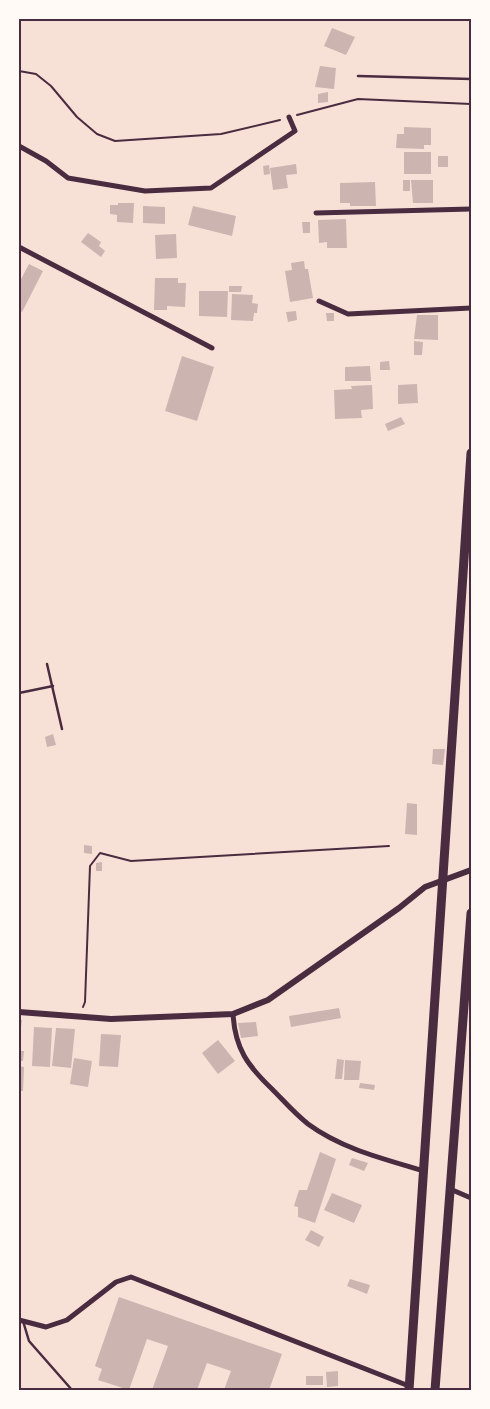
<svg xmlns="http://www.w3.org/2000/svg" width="490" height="1409" font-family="Arial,sans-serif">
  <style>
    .building { fill: #ccb4b1 }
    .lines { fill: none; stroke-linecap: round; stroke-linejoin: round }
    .path { stroke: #4a2c40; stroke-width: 2 }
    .service { stroke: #4a2c40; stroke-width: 2.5 }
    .minor { stroke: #4a2c40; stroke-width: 5 }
    .tertiary { stroke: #4a2c40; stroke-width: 6 }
    .trunk { stroke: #4a2c40; stroke-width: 9 }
    .neatline { fill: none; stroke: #4a2c40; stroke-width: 2 }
  </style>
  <rect width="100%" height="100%" fill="#f7e1d7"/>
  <g class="building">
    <path d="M 332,28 L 355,37 L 346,55 L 324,46 Z"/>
    <path d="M 320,66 L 336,68 L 334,89 L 315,87 Z"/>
    <path d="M 328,92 L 328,102 L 318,103 L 318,94 Z"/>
    <path d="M 404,127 L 431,128 L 431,145 L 424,145 L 424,149 L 396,148 L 397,134 L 404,134 Z"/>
    <rect x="404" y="152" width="27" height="22"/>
    <rect x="438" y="156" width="10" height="11"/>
    <path d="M 296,164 L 297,174 L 286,175 L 288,188 L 273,190 L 270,168 Z"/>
    <path d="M 269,165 L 270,174 L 264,175 L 263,166 Z"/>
    <rect x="403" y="180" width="7" height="11"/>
    <path d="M 411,180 L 433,180 L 433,203 L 413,203 Z"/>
    <path d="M 375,182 L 376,206 L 350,206 L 350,203 L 340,203 L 340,183 Z"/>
    <path d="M 118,203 L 134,203 L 133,223 L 117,222 L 117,215 L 110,214 L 110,205 L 118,205 Z"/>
    <path d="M 143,206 L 165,207 L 165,224 L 143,223 Z"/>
    <path d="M 193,206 L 236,216 L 232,236 L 188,225 Z"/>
    <path d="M 346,219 L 347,248 L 327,248 L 327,242 L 319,243 L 318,220 Z"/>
    <path d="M 302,222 L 310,222 L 310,233 L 303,233 Z"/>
    <path d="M 88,233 L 101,242 L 99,246 L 105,251 L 101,257 L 81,242 Z"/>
    <path d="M 176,234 L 177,258 L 156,259 L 155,235 Z"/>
    <path d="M 304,261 L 305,269 L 308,269 L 313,298 L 290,302 L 285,271 L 292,270 L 291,263 Z"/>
    <path d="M 29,264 L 43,271 L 22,312 L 19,310 L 19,283 Z"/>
    <path d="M 155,278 L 178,278 L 178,283 L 186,283 L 185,307 L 167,306 L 167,310 L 154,310 Z"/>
    <path d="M 229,286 L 242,286 L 241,292 L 229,292 Z"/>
    <path d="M 199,291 L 228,291 L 227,317 L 199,316 Z"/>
    <path d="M 232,294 L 253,295 L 252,303 L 258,304 L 257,313 L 254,313 L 253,321 L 231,320 Z"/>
    <path d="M 296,311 L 297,320 L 288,322 L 286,312 Z"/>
    <path d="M 326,313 L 334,313 L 334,321 L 327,321 Z"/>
    <path d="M 417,315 L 438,315 L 438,340 L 414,339 Z"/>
    <path d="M 414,341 L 423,342 L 422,355 L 414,355 Z"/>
    <path d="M 182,356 L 214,367 L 197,421 L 165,411 Z"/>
    <path d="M 389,361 L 390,370 L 380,370 L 380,362 Z"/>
    <path d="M 370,366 L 371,381 L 345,381 L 345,367 Z"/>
    <path d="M 417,384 L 418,403 L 398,404 L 398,385 Z"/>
    <path d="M 372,385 L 373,409 L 361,410 L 362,418 L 335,419 L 334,390 L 352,389 L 351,386 Z"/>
    <path d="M 401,417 L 405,424 L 388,431 L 385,424 Z"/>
    <path d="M 53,734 L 56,745 L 47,747 L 45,737 Z"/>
    <path d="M 433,749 L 445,749 L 443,765 L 432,764 Z"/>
    <path d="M 407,803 L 417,804 L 417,835 L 405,834 Z"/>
    <path d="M 84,845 L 92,846 L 92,854 L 84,853 Z"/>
    <path d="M 102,862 L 102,871 L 96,871 L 96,863 Z"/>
    <path d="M 339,1008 L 341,1018 L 291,1027 L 289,1016 Z"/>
    <path d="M 19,1020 L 22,1020 L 20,1034 L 19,1034 Z"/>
    <path d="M 256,1022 L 258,1036 L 241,1038 L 238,1023 Z"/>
    <path d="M 34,1027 L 52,1028 L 50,1067 L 32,1066 Z"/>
    <path d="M 56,1028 L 75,1029 L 71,1068 L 52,1066 Z"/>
    <path d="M 101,1034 L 121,1035 L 118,1067 L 99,1066 Z"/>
    <path d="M 218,1040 L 235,1061 L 218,1074 L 202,1053 Z"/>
    <path d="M 19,1051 L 24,1051 L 23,1061 L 19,1061 Z"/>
    <path d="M 74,1058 L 92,1061 L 88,1087 L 70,1084 Z"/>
    <path d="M 337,1059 L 344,1060 L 342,1079 L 335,1079 Z"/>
    <path d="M 345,1060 L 361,1061 L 359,1080 L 344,1080 Z"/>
    <path d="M 19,1066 L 24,1067 L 23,1091 L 19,1091 Z"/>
    <path d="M 360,1083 L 375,1085 L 374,1090 L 359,1088 Z"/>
    <path d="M 320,1152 L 336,1159 L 315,1223 L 298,1217 L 298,1207 L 294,1206 L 299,1190 L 307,1190 Z"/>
    <path d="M 352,1158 L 368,1163 L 364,1171 L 349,1165 Z"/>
    <path d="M 332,1193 L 362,1205 L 354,1223 L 324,1210 Z"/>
    <path d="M 311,1230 L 324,1237 L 319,1247 L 305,1240 Z"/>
    <path d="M 350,1279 L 370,1285 L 367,1294 L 347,1286 Z"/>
    <path d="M 119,1297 L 282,1354 L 269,1390 L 224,1390 L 231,1371 L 207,1363 L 197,1390 L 152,1390 L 168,1346 L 147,1339 L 129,1390 L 98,1380 L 102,1369 L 95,1366 Z"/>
    <path d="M 338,1371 L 338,1386 L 327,1387 L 326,1372 Z"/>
    <rect x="306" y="1376" width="17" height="9"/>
  </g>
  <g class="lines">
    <g class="path">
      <path d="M 19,71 L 36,74 L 51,86 L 77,117 L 97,134 L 115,141 L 221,134 L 280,120"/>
      <path d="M 297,115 L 358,99 L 471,104"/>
      <path d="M 83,1007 L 85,1002 L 90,866 L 100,853 L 131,861 L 389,846"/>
    </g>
    <g class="service">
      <path d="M 358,76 L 471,79"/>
      <path d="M 47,664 L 62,729"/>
      <path d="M 19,693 L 53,686"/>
      <path d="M 23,1321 L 29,1341 L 72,1390"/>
    </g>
    <g class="minor">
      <path d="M 19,146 L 46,161 L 68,178 L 145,191 L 211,188 L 295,131 L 289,117"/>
      <path d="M 316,213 L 471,209"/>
      <path d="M 19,247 L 212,348"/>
      <path d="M 319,301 L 348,314 L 471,308"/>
      <path d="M 233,1014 C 235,1049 248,1066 272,1089 C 284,1101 294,1113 308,1124 C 342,1149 384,1159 424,1171"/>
      <path d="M 450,1189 L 471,1198"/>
      <path d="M 19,1320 L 46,1327 L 67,1320 L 116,1282 L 131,1277 L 409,1386"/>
    </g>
    <path class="tertiary" d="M 19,1012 L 111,1019 L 233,1014 L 268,1000 L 399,908 L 425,887 L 471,870"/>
    <g class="trunk">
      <path d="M 409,1390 L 471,453"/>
      <path d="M 435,1390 L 471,913"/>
    </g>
  </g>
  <rect width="490" height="1409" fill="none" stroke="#fffaf5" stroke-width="40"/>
  <rect x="20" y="20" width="450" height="1369" class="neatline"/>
</svg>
